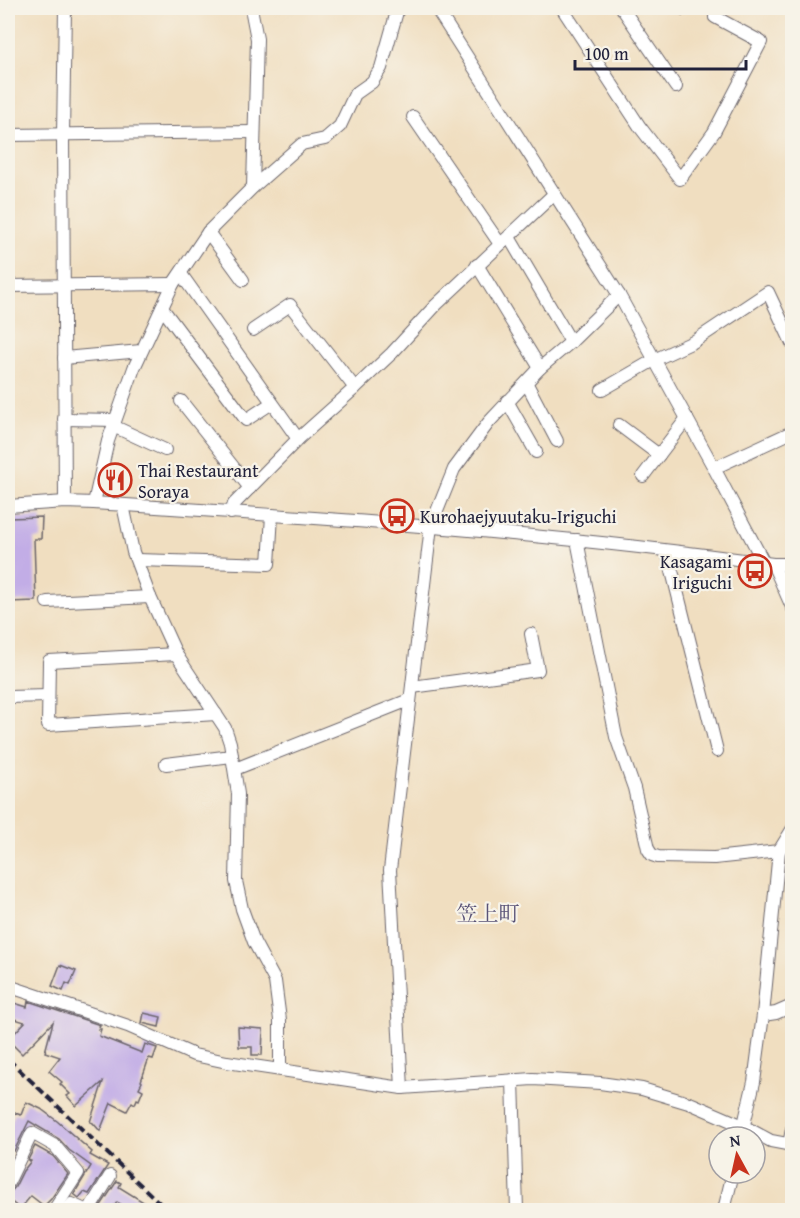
<svg xmlns="http://www.w3.org/2000/svg" width="800" height="1218" font-family="'Gentium Book Plus','Noto Serif JP',serif">
  <style>
    .building { fill: #c2ade6 }
    .lines { fill: none; stroke-linecap: round; stroke-linejoin: round }
    .minor-casing { stroke: #6a646a; stroke-width: 14 }
    .minor { stroke: #fff; stroke-width: 12 }
    .rail { stroke: #22223b; stroke-width: 4; stroke-dasharray: 9 4.5; stroke-linecap: butt }
    .labels { text-anchor: middle; dominant-baseline: central; stroke-width: 4.5; stroke-linejoin: round; paint-order: stroke }
    .poi-label { font-size: 18px; fill: #22223b; stroke: #f7f3e8; text-anchor: start }
    .quarter-label { font-size: 21px; fill: #5a5377; stroke: #f7f3e8 }
  </style>
  <rect width="100%" height="100%" fill="#f7f3e8"/>
  <filter id="ink" filterUnits="userSpaceOnUse"><feTurbulence type="fractalNoise" baseFrequency=".0167" numOctaves="2"/><feDisplacementMap in="SourceGraphic" scale="12" xChannelSelector="R" yChannelSelector="G"/><feConvolveMatrix kernelMatrix="1 2 1 2 8 2 1 2 1" color-interpolation-filters="sRGB"/></filter>
  <filter id="wash" filterUnits="userSpaceOnUse"><feTurbulence type="fractalNoise" baseFrequency=".008" numOctaves="4" result="noise"/><feDisplacementMap in="SourceGraphic" scale="24" xChannelSelector="R" yChannelSelector="G"/><feGaussianBlur stdDeviation="1.35" result="paint"/><feColorMatrix in="noise" values="0 0 0 0 0 0 0 0 0 0 0 0 0 0 0 0 0 1.4 0 .05"/><feComposite in="paint" operator="in"/></filter>
  <g filter="url(#wash)">
    <rect width="100%" height="100%" fill="#f0dec0"/>
    <g id="blocks">
      <g class="building">
        <path d="M 42,517 L 41,539 L 34,539 L 36,601 L 8,602 L 8,518 Z"/>
        <path d="M 60,965 L 76,971 L 70,985 L 66,983 L 63,991 L 52,986 Z"/>
        <path d="M 8,1001 L 27,1007 L 28,1001 L 100,1025 L 98,1029 L 101,1029 L 99,1036 L 142,1053 L 145,1044 L 157,1048 L 153,1059 L 149,1058 L 141,1081 L 142,1082 L 139,1088 L 143,1090 L 139,1100 L 137,1099 L 135,1104 L 132,1102 L 127,1111 L 111,1103 L 100,1131 L 93,1123 L 90,1122 L 103,1082 L 76,1106 L 67,1096 L 70,1094 L 60,1084 L 62,1082 L 49,1071 L 60,1057 L 45,1052 L 53,1022 L 22,1054 L 8,1040 L 25,1022 L 8,1017 Z"/>
        <path d="M 144,1013 L 161,1017 L 159,1027 L 142,1023 Z"/>
        <path d="M 238,1027 L 263,1029 L 262,1055 L 252,1055 L 252,1047 L 239,1047 Z"/>
        <path d="M 26,1102 L 41,1109 L 57,1121 L 92,1152 L 90,1155 L 108,1165 L 89,1194 L 84,1192 L 79,1198 L 74,1194 L 91,1166 L 69,1150 L 59,1139 L 29,1121 L 14,1151 L 8,1149 L 8,1131 L 15,1113 L 21,1115 Z"/>
        <path d="M 35,1146 L 53,1156 L 68,1174 L 51,1199 L 44,1206 L 31,1196 L 20,1209 L 8,1199 L 8,1195 L 15,1187 L 23,1171 L 31,1161 L 28,1160 Z"/>
        <path d="M 117,1181 L 121,1183 L 119,1187 L 145,1203 L 141,1210 L 131,1210 L 117,1202 L 112,1210 L 98,1210 Z"/>
      </g>
    </g>
  </g>
  <g filter="url(#ink)">
    <use href="#blocks" fill-opacity="0" stroke="#6a646a" stroke-width="1.5"/>
    <g class="lines">
      <g class="minor-casing">
        <g id="minor">
          <path d="M 65,8 L 63,135 L 65,502"/>
          <path d="M 251,8 L 257,39 L 253,187"/>
          <path d="M 436,8 L 619,295 L 714,468 L 764,563"/>
          <path d="M 562,8 L 640,127 L 680,179 L 714,132 L 761,42 L 715,17 L 718,8"/>
          <path d="M 622,8 L 676,87"/>
          <path d="M 684,9 L 686,8"/>
          <path d="M 413,117 L 500,244"/>
          <path d="M 8,135 L 254,132"/>
          <path d="M 208,232 L 243,280"/>
          <path d="M 509,237 L 571,342"/>
          <path d="M 477,265 L 540,368"/>
          <path d="M 181,274 L 298,439"/>
          <path d="M 8,286 L 173,284"/>
          <path d="M 162,308 L 246,420 L 272,403"/>
          <path d="M 253,330 L 290,305 L 355,388"/>
          <path d="M 64,358 L 141,351"/>
          <path d="M 527,384 L 557,441"/>
          <path d="M 602,390 L 654,360 L 693,342 L 768,292 L 792,343"/>
          <path d="M 181,401 L 250,488"/>
          <path d="M 507,401 L 536,452"/>
          <path d="M 64,419 L 115,420"/>
          <path d="M 619,425 L 659,455"/>
          <path d="M 113,426 L 165,450"/>
          <path d="M 714,468 L 792,432"/>
          <path d="M 643,476 L 687,418"/>
          <path d="M 94,503 L 108,441 L 134,368 L 173,284 L 208,232 L 253,187 L 302,144 L 325,139 L 340,126 L 355,94 L 372,82 L 381,68 L 398,8"/>
          <path d="M 123,505 L 133,552 L 150,597 L 176,654 L 225,728 L 230,743 L 238,794 L 236,881 L 242,909 L 254,942 L 275,981 L 280,1020 L 280,1069"/>
          <path d="M 8,506 L 65,502 L 94,503 C 321,518 548,532 773,564 L 792,564"/>
          <path d="M 231,513 L 234,504 L 298,439 L 355,388 L 392,353 L 436,305 L 554,194"/>
          <path d="M 577,540 L 616,737 L 634,788 L 648,849 L 652,855 L 658,857 L 714,858 L 779,851"/>
          <path d="M 667,551 L 717,751"/>
          <path d="M 137,560 L 269,564 L 272,515"/>
          <path d="M 773,564 L 792,607"/>
          <path d="M 47,602 L 150,597"/>
          <path d="M 176,654 L 49,661 L 48,725 L 216,714"/>
          <path d="M 412,687 L 538,670 L 531,634"/>
          <path d="M 8,697 L 48,696"/>
          <path d="M 166,764 L 232,756"/>
          <path d="M 235,769 L 409,700"/>
          <path d="M 8,986 L 128,1026 L 194,1055 L 227,1062 L 402,1088 L 533,1079 L 600,1083 L 642,1089 L 692,1104 L 743,1126 L 771,1141 L 792,1145"/>
          <path d="M 763,1015 L 776,1013 L 792,1006"/>
          <path d="M 513,1080 L 517,1210"/>
          <path d="M 402,1088 L 390,870 L 431,526 L 454,469 L 489,422 L 540,368 L 571,342 L 619,295"/>
          <path d="M 741,1137 L 754,1082 L 763,1015 L 779,851 L 792,830"/>
          <path d="M 789,1145 L 792,1129"/>
          <path d="M 8,1183 L 32,1133 L 55,1146 L 78,1173 L 54,1210"/>
          <path d="M 67,1210 L 72,1204 L 85,1210"/>
          <path d="M 89,1210 L 110,1176"/>
          <path d="M 724,1210 L 733,1173"/>
        </g>
      </g>
      <use href="#minor" class="minor"/>
      <path class="rail" d="M 8,1059 L 167,1210"/>
    </g>
  </g>
  <defs>
    <g id="restaurant-ring" transform="scale(1.725)"><circle r="9.5" fill="#f7f3e8" stroke="#c8321e" stroke-width="1.5"/><path d="M-5-6h1v4h1v-4h1v4h1v-4h1v5L-1.5 .5V6h-2V.5L-5-1ZM5-6V6H3V1.5H1.5Q1.5-4 5-6Z" fill="#c8321e"/></g>
    <g id="bus-ring" transform="scale(1.725)"><circle r="9.5" fill="#f7f3e8" stroke="#c8321e" stroke-width="1.5"/><path d="M-5-6H5V4H4V6H2V4H-2V6H-4V4H-5ZM-3.5-4V0h7V-4ZM-3.5 1.2v1.5H-2V1.2ZM2 1.2v1.5H3.5V1.2Z" fill="#c8321e"/></g>
  </defs>
  <g fill-rule="evenodd">
    <use href="#restaurant-ring" x="115" y="480"/>
    <use href="#bus-ring" x="397" y="516"/>
    <use href="#bus-ring" x="755" y="571"/>
  </g>
  <g class="labels">
    <g class="poi-label">
      <text x="138" y="470">Thai Restaurant<tspan x="138" dy="21">Soraya</tspan></text>
      <text x="420" y="516">Kurohaejyuutaku-Iriguchi</text>
      <text x="732" y="561" text-anchor="end">Kasagami<tspan x="732" dy="21">Iriguchi</tspan></text>
    </g>
    <g class="quarter-label">
      <text x="488" y="913">笠上町</text>
    </g>
  </g>
  <rect width="800" height="1218" fill="none" stroke="#f7f3e8" stroke-width="30"/>
  <g transform="translate(737 1155) rotate(352)"><circle r="28" fill="#f7f3e8" stroke="#a29fa3" stroke-width="1.5"/>
  <path d="M0-4.5L10 22L0 15L-10 22Z" fill="#c8321e"/>
  <text y="-9" font-size="16" font-weight="bold" text-anchor="middle" fill="#22223b">N</text>
  </g>
  <path d="M575 60v9h171v-9" fill="none" stroke="#22223b" stroke-width="3"/>
  <text x="584" y="60" font-size="18" fill="#22223b" stroke="#f7f3e8" stroke-width="4.5" paint-order="stroke">100 m</text>
</svg>
